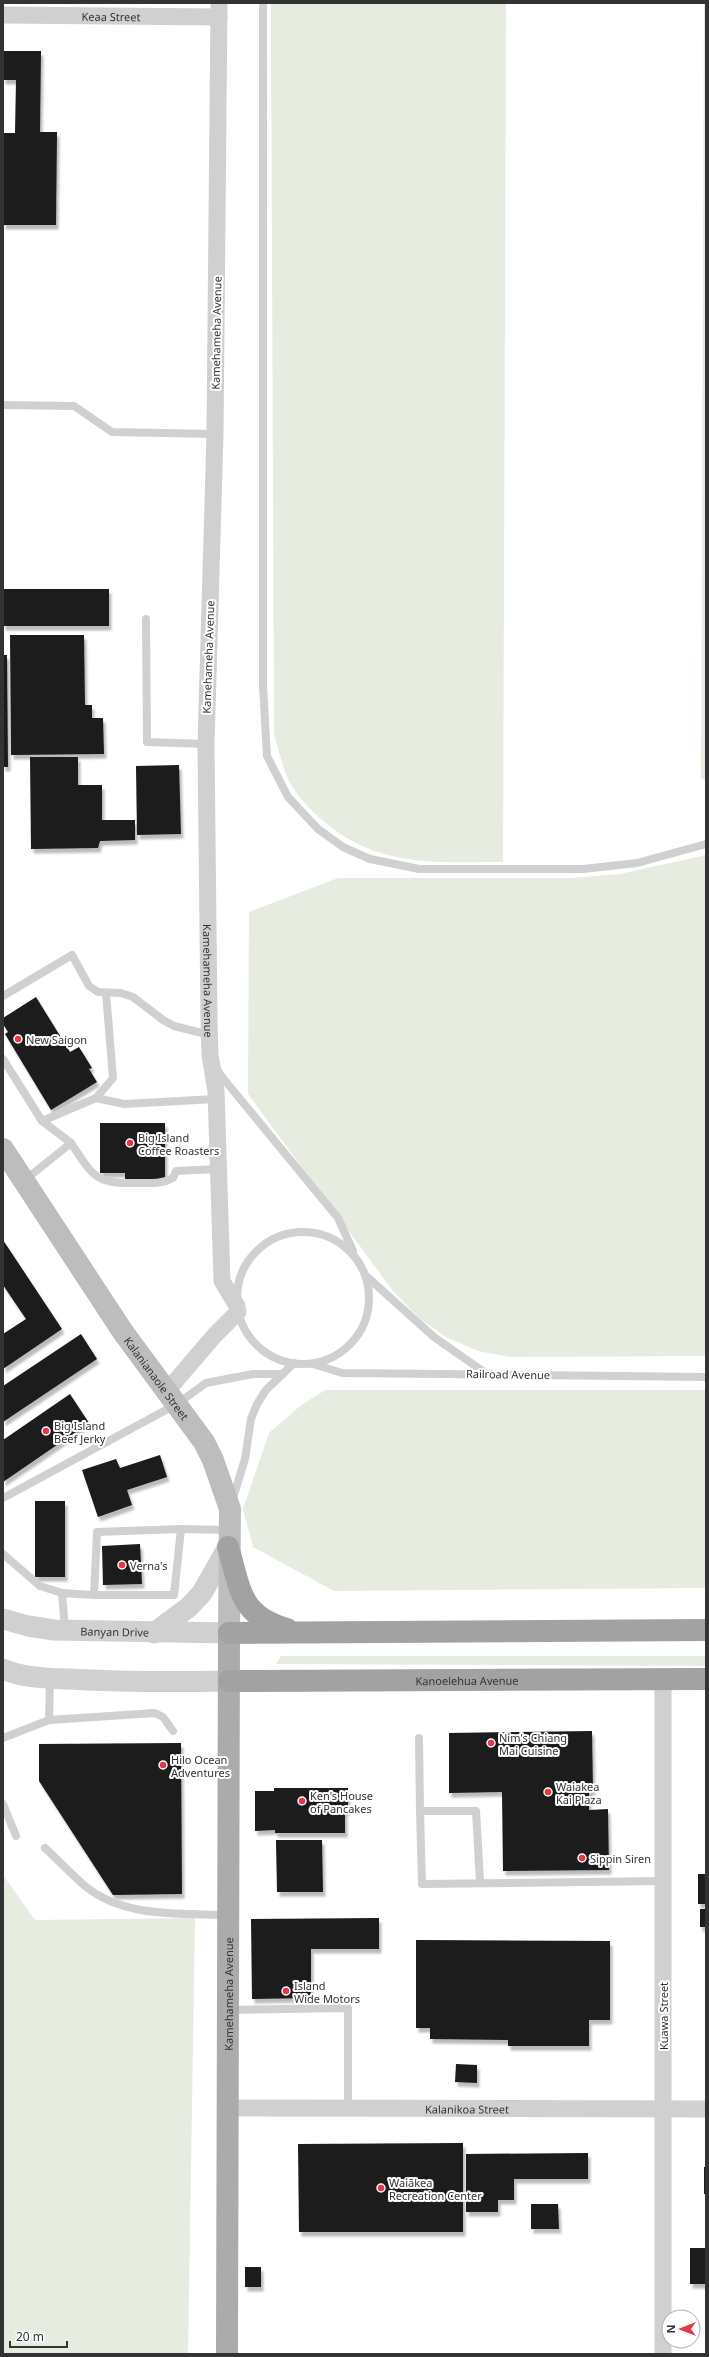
<svg xmlns="http://www.w3.org/2000/svg" width="709" height="2357" font-family="'Noto Sans',sans-serif">
  <style>
    .green { fill: #e6ecdf }
    .building { fill: #1a1a1a; filter: url(#shadow) }
    .lines { fill: none; stroke-linecap: round; stroke-linejoin: round }
    .service { stroke: #d0d0d0; stroke-width: 8 }
    .minor { stroke: #d0d0d0; stroke-width: 17 }
    .tertiary { stroke: #d0d0d0; stroke-width: 21 }
    .secondary { stroke: #bdbdbd; stroke-width: 22 }
    .primary { stroke: #ababab; stroke-width: 22 }
    .trunk { stroke: #a2a2a2; stroke-width: 22 }
    .poi-dot { fill: #e63946; stroke: #fff; stroke-width: 1.5 }
    .labels { text-anchor: middle; dominant-baseline: central; stroke-width: 4; stroke-linejoin: round; paint-order: stroke }
    .street-label { font-size: 11px; fill: #333; stroke: #fff }
    .poi-label { font-size: 11px; fill: #333; stroke: #fff; text-anchor: start }
  </style>
  <defs>
    <filter id="shadow"><feDropShadow dx="2.5" dy="4.5" stdDeviation="1" flood-color="#0004"/></filter>
  </defs>
  <rect width="100%" height="100%" fill="#fff"/>
  <g class="green">
    <path d="M 271,3 L 506,3 L 503,862 C 434,862 378,868 322,820 C 311,810 296,795 289,781 C 282,767 279,750 274,735 Z"/>
    <path d="M 704,3 L 706,3 L 706,779 L 701,779 Z"/>
    <path d="M 706,855 L 706,1356 L 510,1357 L 478,1351 L 446,1337 L 419,1318 L 393,1291 L 248,1094 L 249,912 L 338,878 L 571,878 L 620,874 Z"/>
    <path d="M 325,1390 L 706,1390 L 706,1588 L 334,1591 L 253,1547 L 243,1509 L 269,1433 L 300,1406 Z"/>
    <path d="M 281,1656 L 706,1656 L 706,1666 L 276,1664 Z"/>
    <path d="M 3,1875 L 35,1920 L 195,1918 L 188,2354 L 3,2354 Z"/>
  </g>
  <g class="building">
    <path d="M 3,51 L 41,51 L 40,132 L 57,132 L 56,225 L 3,225 L 3,133 L 15,133 L 16,80 L 3,80 Z"/>
    <rect x="3" y="589" width="106" height="37"/>
    <path d="M 10,635 L 84,635 L 85,705 L 92,705 L 92,718 L 103,718 L 104,754 L 11,755 Z"/>
    <path d="M 3,655 L 7,655 L 8,767 L 3,767 Z"/>
    <path d="M 30,757 L 78,757 L 78,785 L 102,785 L 102,820 L 135,820 L 135,840 L 100,841 L 98,848 L 31,849 Z"/>
    <path d="M 179,765 L 181,834 L 137,835 L 136,766 Z"/>
    <path d="M 36,997 L 70,1052 L 79,1047 L 92,1068 L 89,1069 L 97,1082 L 51,1110 L 5,1034 L 8,1032 L 3,1024 L 3,1018 Z"/>
    <path d="M 100,1123 L 165,1123 L 165,1179 L 125,1179 L 125,1173 L 100,1173 Z"/>
    <path d="M 3,1240 L 62,1329 L 3,1369 L 3,1334 L 26,1319 L 3,1285 Z"/>
    <path d="M 81,1334 L 97,1359 L 3,1422 L 3,1386 Z"/>
    <path d="M 70,1394 L 89,1423 L 3,1482 L 3,1440 Z"/>
    <path d="M 160,1455 L 167,1477 L 127,1490 L 132,1505 L 98,1517 L 82,1470 L 116,1459 L 120,1468 Z"/>
    <rect x="35" y="1501" width="30" height="76"/>
    <path d="M 140,1544 L 142,1584 L 103,1585 L 102,1546 Z"/>
    <path d="M 592,1731 L 593,1791 L 589,1791 L 589,1810 L 608,1809 L 609,1870 L 503,1871 L 502,1792 L 449,1793 L 449,1733 Z"/>
    <path d="M 181,1743 L 182,1894 L 113,1895 L 39,1781 L 39,1744 Z"/>
    <path d="M 274,1788 L 348,1788 L 348,1811 L 345,1811 L 345,1833 L 275,1833 L 275,1830 L 255,1831 L 255,1791 L 274,1791 Z"/>
    <path d="M 276,1840 L 322,1840 L 323,1892 L 277,1892 Z"/>
    <rect x="698" y="1874" width="8" height="30"/>
    <rect x="700" y="1909" width="6" height="18"/>
    <path d="M 379,1918 L 379,1949 L 311,1949 L 311,1998 L 252,1999 L 251,1919 Z"/>
    <path d="M 416,1940 L 610,1941 L 610,2020 L 589,2020 L 589,2046 L 508,2046 L 508,2040 L 430,2039 L 430,2028 L 416,2028 Z"/>
    <path d="M 456,2064 L 477,2065 L 477,2083 L 455,2082 Z"/>
    <path d="M 463,2143 L 463,2232 L 299,2232 L 298,2144 Z"/>
    <path d="M 588,2153 L 588,2179 L 514,2179 L 514,2200 L 498,2200 L 498,2212 L 466,2212 L 466,2154 Z"/>
    <rect x="704" y="2167" width="2" height="27"/>
    <path d="M 531,2204 L 558,2204 L 559,2229 L 531,2229 Z"/>
    <rect x="690" y="2248" width="16" height="36"/>
    <rect x="245" y="2267" width="16" height="20"/>
  </g>
  <g class="lines">
    <g class="service">
      <path d="M 263,3 L 263,686 L 267,756 L 288,797 L 318,829 L 343,847 L 370,859 L 419,869 L 583,869 L 637,863 L 706,844"/>
      <path d="M 3,405 L 74,406 L 112,432 L 215,434"/>
      <path d="M 146,619 L 147,742 L 206,744"/>
      <path d="M 3,996 L 72,955 L 89,986 L 98,992 L 121,993 L 133,997 L 163,1020 L 174,1026 L 210,1035"/>
      <path d="M 3,1059 L 42,1121 L 96,1098 L 113,1078 L 106,993"/>
      <path d="M 217,1069 L 222,1077 L 338,1218 L 353,1251"/>
      <path d="M 96,1098 L 124,1104 L 216,1099"/>
      <path d="M 42,1121 L 71,1143"/>
      <path d="M 25,1180 L 71,1143 C 94,1178 96,1184 140,1183 C 152,1183 162,1184 173,1178 L 176,1171 L 218,1169"/>
      <circle cx="303" cy="1298" r="66"/>
      <path d="M 365,1275 L 434,1337 L 487,1374"/>
      <path d="M 313,1364 L 342,1373 L 706,1377"/>
      <path d="M 3,1498 L 177,1404 L 206,1383 L 253,1374 L 283,1374"/>
      <path d="M 232,1501 L 245,1459 L 251,1419 L 257,1404 L 266,1390 L 294,1363"/>
      <path d="M 181,1529 L 229,1530"/>
      <path d="M 3,1554 L 40,1586 L 62,1593"/>
      <path d="M 65,1629 L 62,1593 L 94,1595 L 174,1595 L 181,1529 L 97,1532 L 94,1595"/>
      <path d="M 49,1720 L 155,1713 L 163,1717 L 173,1731"/>
      <path d="M 3,1738 L 49,1720 L 50,1679"/>
      <path d="M 419,1738 L 420,1811"/>
      <path d="M 3,1804 L 16,1836"/>
      <path d="M 45,1848 C 58,1860 71,1874 85,1886 C 124,1918 179,1913 227,1915"/>
      <path d="M 480,1882 L 476,1811 L 420,1811 L 422,1884 L 663,1881"/>
      <path d="M 230,2010 L 348,2008 L 348,2108"/>
    </g>
    <g class="minor">
      <path id="s1" d="M 219,3 L 215,434 L 206,744 L 209,1021 L 210,1055 L 216,1091 L 222,1281 L 237,1306"/>
      <path id="s2" d="M 3,15 L 219,17"/>
      <path d="M 167,1391 L 214,1336 L 238,1312"/>
      <path id="s3" d="M 227,2108 L 706,2109"/>
      <path d="M 663,2354 L 663,1679"/>
    </g>
    <g class="tertiary">
      <path id="s4" d="M 3,1619 L 28,1626 L 54,1630 L 229,1633"/>
      <path d="M 154,1633 L 189,1607 L 202,1593 L 228,1547"/>
      <path d="M 3,1669 C 23,1678 48,1678 69,1679 C 122,1682 176,1682 229,1681"/>
    </g>
    <path class="secondary" id="s5" d="M 3,1149 L 123,1332 L 204,1442 L 213,1460 L 230,1509 L 229,1633"/>
    <path class="primary" id="s6" d="M 227,2354 L 229,1633"/>
    <g class="trunk">
      <path d="M 228,1547 C 241,1590 239,1615 287,1629"/>
      <path d="M 229,1633 L 706,1630"/>
      <path id="s7" d="M 229,1681 L 706,1679"/>
    </g>
  </g>
  <g class="poi-dot">
    <circle cx="18" cy="1039" r="4"/>
    <circle cx="130" cy="1143" r="4"/>
    <circle cx="46" cy="1431" r="4"/>
    <circle cx="122" cy="1565" r="4"/>
    <circle cx="491" cy="1743" r="4"/>
    <circle cx="163" cy="1765" r="4"/>
    <circle cx="548" cy="1792" r="4"/>
    <circle cx="302" cy="1801" r="4"/>
    <circle cx="582" cy="1858" r="4"/>
    <circle cx="286" cy="1991" r="4"/>
    <circle cx="381" cy="2188" r="4"/>
  </g>
  <g class="labels">
    <g class="street-label">
      <text stroke="none"><textPath href="#s2" startOffset="108">Keaa Street</textPath></text>
      <text transform="translate(216 333) rotate(-89)">Kamehameha Avenue</text>
      <text transform="translate(208 657) rotate(-88)">Kamehameha Avenue</text>
      <text stroke="none"><textPath href="#s1" startOffset="978">Kamehameha Avenue</textPath></text>
      <text transform="translate(508 1374) rotate(1)">Railroad Avenue</text>
      <text stroke="none"><textPath href="#s5" startOffset="276">Kalanianaole Street</textPath></text>
      <text stroke="none"><textPath href="#s4" startOffset="113">Banyan Drive</textPath></text>
      <text stroke="none"><textPath href="#s7" startOffset="238">Kanoelehua Avenue</textPath></text>
      <text stroke="none"><textPath href="#s6" startOffset="360">Kamehameha Avenue</textPath></text>
      <text transform="translate(663 2016) rotate(-90)">Kuawa Street</text>
      <text stroke="none"><textPath href="#s3" startOffset="240">Kalanikoa Street</textPath></text>
    </g>
    <g class="poi-label">
      <text x="26" y="1039">New Saigon</text>
      <text x="138" y="1137">Big Island<tspan x="138" dy="13">Coffee Roasters</tspan></text>
      <text x="54" y="1425">Big Island<tspan x="54" dy="13">Beef Jerky</tspan></text>
      <text x="130" y="1565">Verna's</text>
      <text x="499" y="1737">Nim's Chiang<tspan x="499" dy="13">Mai Cuisine</tspan></text>
      <text x="171" y="1759">Hilo Ocean<tspan x="171" dy="13">Adventures</tspan></text>
      <text x="556" y="1786">Waiakea<tspan x="556" dy="13">Kai Plaza</tspan></text>
      <text x="310" y="1795">Ken's House<tspan x="310" dy="13">of Pancakes</tspan></text>
      <text x="590" y="1858">Sippin Siren</text>
      <text x="294" y="1985">Island<tspan x="294" dy="13">Wide Motors</tspan></text>
      <text x="389" y="2182">Waiākea<tspan x="389" dy="13">Recreation Center</tspan></text>
    </g>
  </g>
  <rect width="709" height="2357" fill="none" stroke="#333333" stroke-width="8"/>
  <g transform="translate(681 2329) rotate(270)"><circle r="19" fill="#ffffff" stroke="#adadad"/>
  <path d="M0-3L7 15L0 10L-7 15Z" fill="#e63946"/>
  <text y="-6" font-size="11" font-weight="bold" text-anchor="middle" fill="#333333">N</text>
  </g>
  <path d="M10 2341v6h57v-6" fill="none" stroke="#333333" stroke-width="2"/>
  <text x="16" y="2341" font-size="12" fill="#333333" stroke="#ffffff" stroke-width="3" paint-order="stroke">20 m</text>
</svg>
